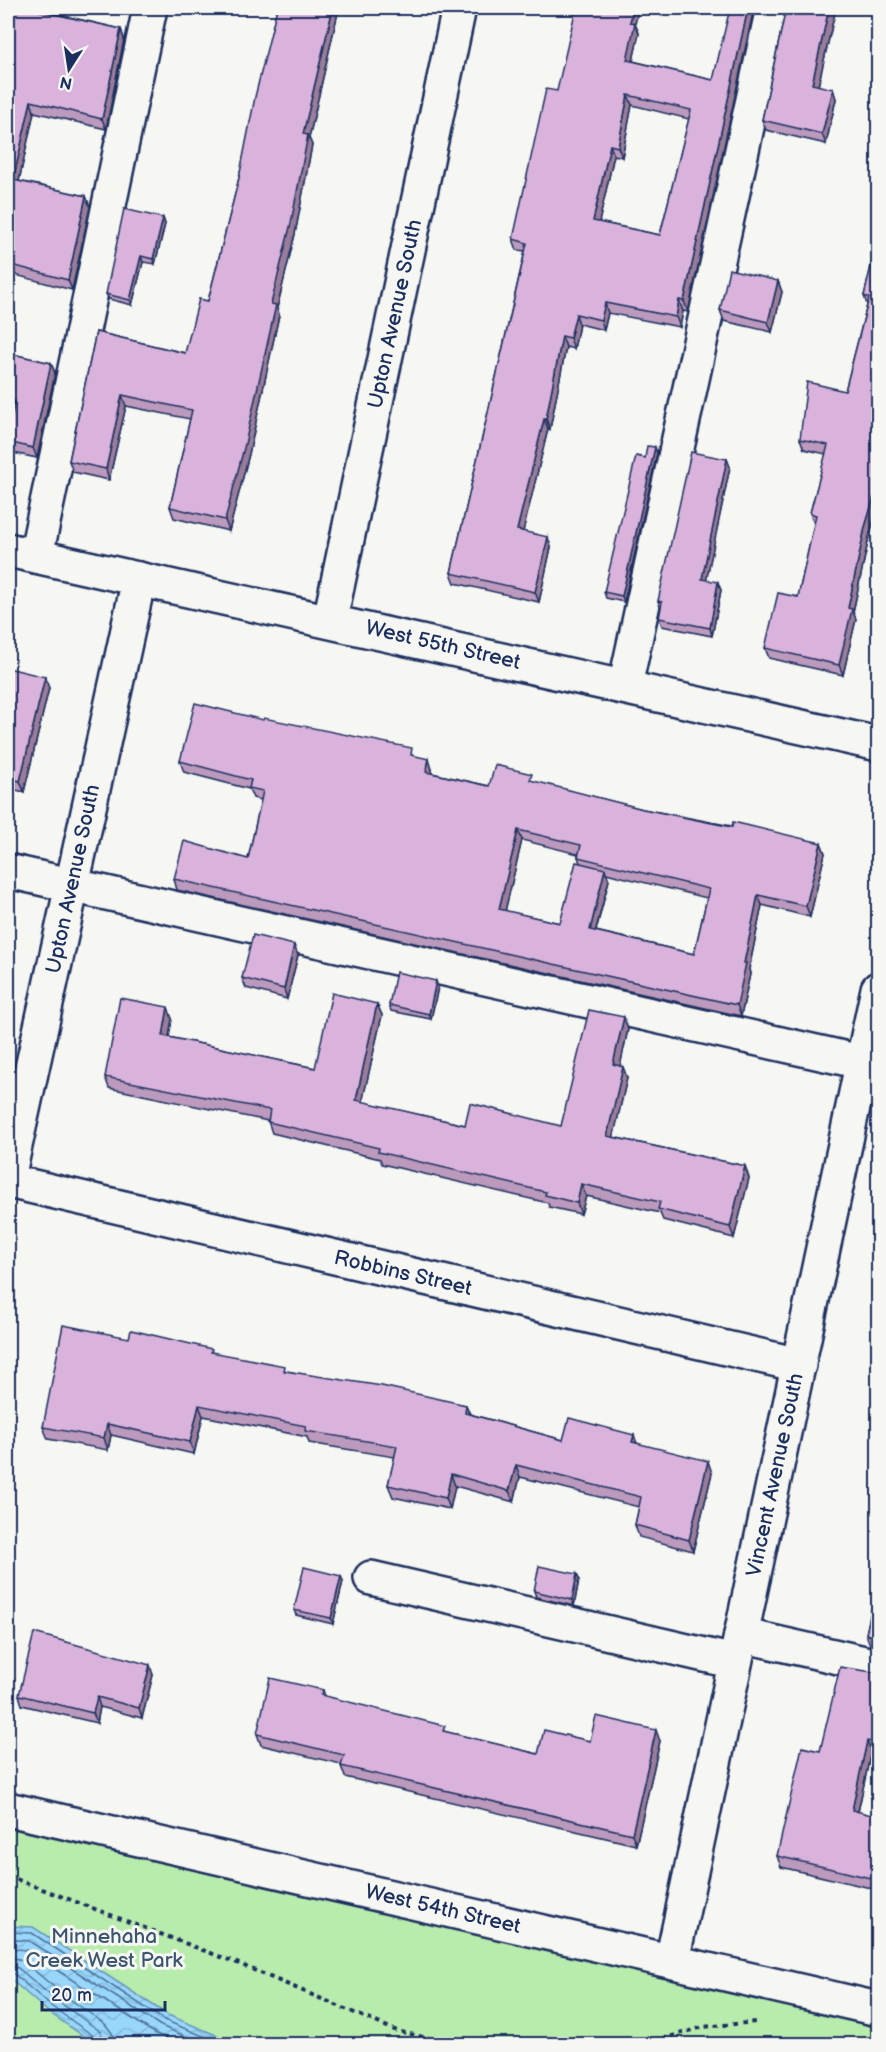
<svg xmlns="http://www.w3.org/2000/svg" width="886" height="2052" font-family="'Balsamiq Sans',sans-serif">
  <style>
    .park { fill: #b8ecad; stroke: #6a8e86; stroke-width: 1.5 }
    .water { fill: url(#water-waves); stroke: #6794bc; stroke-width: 1.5 }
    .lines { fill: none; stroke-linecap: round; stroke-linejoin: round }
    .shore { stroke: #4d729c; stroke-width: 1.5 }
    .minor-casing { stroke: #1b2f5e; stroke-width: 38 }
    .path { stroke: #1b2f5e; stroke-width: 4; stroke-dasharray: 4.5 4.5; stroke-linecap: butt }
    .minor { stroke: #f6f6f2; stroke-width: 33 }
    .wall { fill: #bb9abd; stroke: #1b2f5e; stroke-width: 1.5; fill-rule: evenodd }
    .shaded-wall { fill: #997d9a; stroke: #1b2f5e; stroke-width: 1.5 }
    .building { fill: #dab3dc; stroke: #1b2f5e; stroke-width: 1.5; fill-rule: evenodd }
    .labels { text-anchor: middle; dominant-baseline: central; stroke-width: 6; stroke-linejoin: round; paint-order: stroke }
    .street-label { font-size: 21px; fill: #1b2f5e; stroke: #f6f6f2 }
    .park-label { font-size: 21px; fill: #3a556e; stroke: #f6f6f2 }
  </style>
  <defs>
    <pattern id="water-waves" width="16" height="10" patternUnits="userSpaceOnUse" patternTransform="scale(1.5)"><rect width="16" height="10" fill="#99d7fa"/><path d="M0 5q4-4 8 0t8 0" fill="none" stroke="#83b9d9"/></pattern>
  </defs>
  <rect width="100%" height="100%" fill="#f6f6f2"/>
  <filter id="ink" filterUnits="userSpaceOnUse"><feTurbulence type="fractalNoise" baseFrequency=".0167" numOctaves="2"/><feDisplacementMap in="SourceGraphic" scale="12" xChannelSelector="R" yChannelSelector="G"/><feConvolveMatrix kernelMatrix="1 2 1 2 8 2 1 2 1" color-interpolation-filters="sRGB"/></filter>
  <g filter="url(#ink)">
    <path class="park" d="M 8,1828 L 878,2026 L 878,2044 L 8,2044 Z"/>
    <path class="water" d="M 8,1926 L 33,1927 L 168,2015 L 238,2044 L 95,2044 L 47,2011 L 8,1977 Z"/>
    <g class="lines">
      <g class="shore">
        <path d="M 8,1932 L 32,1933 L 164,2020 L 223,2044"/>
        <path d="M 8,1939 L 29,1941 L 161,2026 L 203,2044"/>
        <path d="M 8,1948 L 26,1950 L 156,2034 L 180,2044"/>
        <path d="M 8,1956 L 22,1960 L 61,1993 L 105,2024 L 112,2033 L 114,2044"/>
        <path d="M 8,1965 L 18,1968 L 56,2000 L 100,2031 L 105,2044"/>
        <path d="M 8,1973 L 14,1974 L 51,2006 L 95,2037 L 98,2044"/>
      </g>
      <g class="minor-casing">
        <g id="minor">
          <path d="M 8,550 L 878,744"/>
          <path d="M 36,556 L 150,8"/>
          <path d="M 330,620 L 459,8"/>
          <path d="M 625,686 L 773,8"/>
          <path d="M 8,871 L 861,1062"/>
          <path d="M 8,1178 L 139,579"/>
          <path d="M 8,1181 L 799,1365"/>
          <path d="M 371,1578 L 735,1662"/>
          <path d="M 741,1635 L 878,1666"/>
          <path d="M 8,1809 L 878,2009"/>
          <path d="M 672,1961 L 878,989"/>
        </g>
      </g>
      <g class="path">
        <path d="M 8,1876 L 237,1963 L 397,2031 L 455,2044"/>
        <path d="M 645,2044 L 703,2027 L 756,2022"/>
      </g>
      <use href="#minor" class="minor"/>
    </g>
    <g class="wall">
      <path d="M 8,8 L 31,8 L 121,29 L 124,39 L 106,129 L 34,112 L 19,181 L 86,196 L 90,207 L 72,290 L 8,273 Z"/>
      <path d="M 277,8 L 339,8 L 309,138 L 312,145 L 295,234 L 277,308 L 279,315 L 249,454 L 229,531 L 174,518 L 170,507 L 190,419 L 126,406 L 109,480 L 73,472 L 69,461 L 96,332 L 185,353 L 208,301 L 239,178 Z"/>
      <path d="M 786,8 L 836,8 L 818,86 L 833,89 L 836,99 L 826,144 L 766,130 L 762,120 Z"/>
      <path d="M 635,24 L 639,33 L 633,61 L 713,80 L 688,312 L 683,311 L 680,327 L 608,313 L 604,330 L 579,324 L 574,349 L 566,347 L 550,429 L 548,429 L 523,531 L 551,547 L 539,602 L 455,583 L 451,573 L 525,251 L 517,250 L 513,239 L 557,91 ZM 632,105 L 689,119 L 660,235 L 599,222 L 614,155 L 622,157 Z"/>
      <path d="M 163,218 L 165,224 L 155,264 L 143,262 L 132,305 L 109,299 L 106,294 Z"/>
      <path d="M 879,233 L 879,503 L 869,537 L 853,612 L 856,619 L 843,675 L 769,658 L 765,648 L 798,597 L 814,524 L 810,513 L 826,454 L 804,449 L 800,439 L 845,391 L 867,305 L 864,296 Z"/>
      <path d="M 778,281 L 782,292 L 772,332 L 724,321 L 720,310 Z"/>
      <path d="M 8,353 L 51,363 L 55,373 L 37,458 L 9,452 L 8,447 L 8,434 L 13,410 L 8,409 Z"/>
      <path d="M 657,453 L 624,602 L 606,598 L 604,592 L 645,458 Z"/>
      <path d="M 727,459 L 730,467 L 706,580 L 721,590 L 712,636 L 662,626 L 659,618 L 661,609 L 658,601 Z"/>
      <path d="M 8,668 L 49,688 L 24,792 L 8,788 Z"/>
      <path d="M 263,720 L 415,756 L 432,769 L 432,773 L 489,786 L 534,782 L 643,809 L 821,843 L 825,853 L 810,917 L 762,905 L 749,969 L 750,974 L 741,1016 L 177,890 L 174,879 L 248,859 L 261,800 L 253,798 L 249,789 L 184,772 L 180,761 ZM 522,840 L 578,854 L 578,857 L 580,863 L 560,923 L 505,911 ZM 606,873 L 707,898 L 694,954 L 596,931 L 609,880 Z"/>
      <path d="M 298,955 L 287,999 L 246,988 L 242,978 Z"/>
      <path d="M 438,987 L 431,1019 L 391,1011 L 389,1005 Z"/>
      <path d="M 377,1004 L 382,1015 L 362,1102 L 465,1125 L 561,1126 L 628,1029 L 620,1066 L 623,1067 L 627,1078 L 613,1137 L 745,1166 L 749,1178 L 734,1238 L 663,1220 L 660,1213 L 586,1196 L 581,1214 L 549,1207 L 548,1203 L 382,1164 L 380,1159 L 272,1133 L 268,1121 L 109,1088 L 105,1077 L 172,1019 L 169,1037 L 315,1068 Z"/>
      <path d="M 213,1353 L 287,1371 L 466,1405 L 470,1414 L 563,1440 L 637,1443 L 712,1473 L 693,1551 L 639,1537 L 635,1525 L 639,1507 L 520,1477 L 514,1502 L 455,1486 L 450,1509 L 393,1497 L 388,1485 L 395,1457 L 309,1443 L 307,1437 L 203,1416 L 194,1454 L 111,1435 L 108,1450 L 48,1439 L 43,1427 Z"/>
      <path d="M 879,1577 L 879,1648 L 870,1645 L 866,1634 Z"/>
      <path d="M 579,1579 L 574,1606 L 536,1597 L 534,1591 Z"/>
      <path d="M 343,1581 L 333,1624 L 296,1615 L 294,1610 Z"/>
      <path d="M 879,1673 L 879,1752 L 871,1751 L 858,1812 L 879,1817 L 879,1890 L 781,1867 L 777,1856 L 820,1751 Z"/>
      <path d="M 153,1675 L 142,1718 L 100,1707 L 97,1723 L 22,1705 L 19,1695 Z"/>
      <path d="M 323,1690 L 325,1696 L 447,1732 L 538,1754 L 590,1741 L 660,1741 L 636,1845 L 345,1777 L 341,1766 L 341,1764 L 261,1745 L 257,1734 Z"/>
    </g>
    <g class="shaded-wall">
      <path d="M 333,8 L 339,8 L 309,138 L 312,145 L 295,234 L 277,308 L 279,315 L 249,454 L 229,531 L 225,520 L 271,304 L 303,134 Z"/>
      <path d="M 633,8 L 639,8 L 635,24 L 639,33 L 631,70 L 627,60 L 630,22 Z"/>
      <path d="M 748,8 L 754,8 L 688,312 L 684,301 Z"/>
      <path d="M 829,8 L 836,8 L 816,95 L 812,84 Z"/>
      <path d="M 121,29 L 124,39 L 106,129 L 102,119 Z"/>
      <path d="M 833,89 L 836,99 L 826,144 L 822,134 Z"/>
      <path d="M 628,95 L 632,105 L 622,157 L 618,147 Z"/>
      <path d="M 31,101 L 34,112 L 17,190 L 13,180 Z"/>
      <path d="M 610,145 L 614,155 L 597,231 L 593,221 Z"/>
      <path d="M 86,196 L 90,207 L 72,290 L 68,280 Z"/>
      <path d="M 163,218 L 165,224 L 155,264 L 153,259 Z"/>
      <path d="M 141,256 L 143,262 L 132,305 L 130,300 Z"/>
      <path d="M 778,281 L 782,292 L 772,332 L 768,322 Z"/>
      <path d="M 679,300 L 683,311 L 680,327 L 676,317 Z"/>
      <path d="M 605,303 L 608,313 L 604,330 L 601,320 Z"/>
      <path d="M 576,314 L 579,324 L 574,349 L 570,338 Z"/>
      <path d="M 562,336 L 566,347 L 550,429 L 546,419 Z"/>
      <path d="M 51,363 L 55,373 L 37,458 L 33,448 Z"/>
      <path d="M 122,395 L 126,406 L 109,480 L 106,469 Z"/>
      <path d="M 544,419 L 548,429 L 521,540 L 517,530 Z"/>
      <path d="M 655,447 L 657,453 L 624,602 L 622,596 Z"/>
      <path d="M 727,459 L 730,467 L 705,587 L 702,579 Z"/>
      <path d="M 879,480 L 879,503 L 869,537 L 853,612 L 856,619 L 843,675 L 839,665 L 848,608 L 865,527 Z"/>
      <path d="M 548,537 L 551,547 L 539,602 L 535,592 Z"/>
      <path d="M 718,582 L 721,590 L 712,636 L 710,628 Z"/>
      <path d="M 45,677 L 49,688 L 24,792 L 20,781 Z"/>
      <path d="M 429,759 L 432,769 L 430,782 L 426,772 Z"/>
      <path d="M 518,830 L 522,840 L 503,920 L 499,909 Z"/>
      <path d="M 821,843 L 825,853 L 810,917 L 806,906 Z"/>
      <path d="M 605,869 L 609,880 L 593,940 L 590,930 Z"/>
      <path d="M 758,895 L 762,905 L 749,969 L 750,974 L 741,1016 L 737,1005 L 744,963 Z"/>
      <path d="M 294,945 L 298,955 L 287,999 L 284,989 Z"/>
      <path d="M 436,981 L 438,987 L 431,1019 L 429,1014 Z"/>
      <path d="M 377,1004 L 382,1015 L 360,1112 L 356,1100 Z"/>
      <path d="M 168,1007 L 172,1019 L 167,1048 L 163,1036 Z"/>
      <path d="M 624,1017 L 628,1029 L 618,1076 L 613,1064 Z"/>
      <path d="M 623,1067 L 627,1078 L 611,1148 L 607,1136 Z"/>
      <path d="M 745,1166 L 749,1178 L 734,1238 L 730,1227 Z"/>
      <path d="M 581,1184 L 586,1196 L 581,1214 L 577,1203 Z"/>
      <path d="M 199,1405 L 203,1416 L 194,1454 L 190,1442 Z"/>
      <path d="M 466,1405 L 470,1416 L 465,1413 Z"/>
      <path d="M 107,1424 L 111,1435 L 108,1450 L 104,1438 Z"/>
      <path d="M 634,1435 L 638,1446 L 632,1442 Z"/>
      <path d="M 708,1461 L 712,1473 L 693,1551 L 689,1540 Z"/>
      <path d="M 516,1465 L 520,1477 L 514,1502 L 509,1491 Z"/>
      <path d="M 451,1474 L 455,1486 L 450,1509 L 446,1498 Z"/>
      <path d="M 577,1574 L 579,1579 L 574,1606 L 572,1600 Z"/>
      <path d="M 341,1576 L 343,1581 L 333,1624 L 331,1618 Z"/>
      <path d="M 150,1665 L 153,1675 L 142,1718 L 139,1708 Z"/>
      <path d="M 97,1697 L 100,1707 L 97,1723 L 93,1713 Z"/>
      <path d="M 656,1730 L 660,1741 L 636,1845 L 632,1834 Z"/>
      <path d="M 867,1741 L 871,1751 L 856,1821 L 852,1810 Z"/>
    </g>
    <g class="building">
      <path d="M 8,8 L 27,8 L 121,29 L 102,119 L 31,101 L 13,180 L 86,196 L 68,280 L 8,264 Z"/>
      <path d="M 277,8 L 333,8 L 303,134 L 308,135 L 291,223 L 271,304 L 276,305 L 245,444 L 225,520 L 170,507 L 192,410 L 122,395 L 106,469 L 69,461 L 96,332 L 185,353 L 199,299 L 208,301 L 239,178 L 255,97 Z"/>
      <path d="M 576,8 L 633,8 L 630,22 L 635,23 L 627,60 L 713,80 L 730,8 L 748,8 L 684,301 L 679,300 L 676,317 L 605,303 L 601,320 L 576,314 L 570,338 L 562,336 L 546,419 L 544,419 L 517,530 L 548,537 L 535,592 L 451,573 L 527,243 L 513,239 L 546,89 L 557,91 ZM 628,95 L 691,110 L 660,235 L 593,221 L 610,145 L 618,147 Z"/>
      <path d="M 786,8 L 829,8 L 812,84 L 833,89 L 822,134 L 762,120 Z"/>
      <path d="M 124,209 L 163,218 L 153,259 L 141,256 L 130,300 L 106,294 Z"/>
      <path d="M 879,213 L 879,225 L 876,224 Z"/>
      <path d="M 879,233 L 879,480 L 865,527 L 848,608 L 852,609 L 839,665 L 765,648 L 778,593 L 798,597 L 816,515 L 810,513 L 828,445 L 800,439 L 807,382 L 845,391 L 869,298 L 864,296 Z"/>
      <path d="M 729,269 L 778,281 L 768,322 L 720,310 Z"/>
      <path d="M 8,353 L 51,363 L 33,448 L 8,442 L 8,434 L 15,401 L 8,399 Z"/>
      <path d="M 647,446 L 655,447 L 622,596 L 604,592 L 636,456 L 645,458 Z"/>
      <path d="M 691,452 L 727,459 L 702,579 L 718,582 L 710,628 L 659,618 L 662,602 L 658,601 Z"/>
      <path d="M 8,668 L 45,677 L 20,781 L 8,778 Z"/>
      <path d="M 195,703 L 263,720 L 264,718 L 412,748 L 411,755 L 429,759 L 426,772 L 489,786 L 495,765 L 532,774 L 530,780 L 643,809 L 732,827 L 733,822 L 821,843 L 806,906 L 758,895 L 744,963 L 746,963 L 737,1005 L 174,879 L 184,841 L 248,859 L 263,791 L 249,788 L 251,780 L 180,761 ZM 518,830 L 581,845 L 578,857 L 709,889 L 694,954 L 590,930 L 605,869 L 576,862 L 560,923 L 499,909 Z"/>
      <path d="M 253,935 L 294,945 L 284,989 L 242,978 Z"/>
      <path d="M 396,972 L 436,981 L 429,1014 L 389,1005 Z"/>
      <path d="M 332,993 L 377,1004 L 356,1100 L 465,1125 L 470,1103 L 561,1126 L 589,1010 L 624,1017 L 613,1064 L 623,1067 L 607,1136 L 745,1166 L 730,1227 L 658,1209 L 660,1202 L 581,1184 L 577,1203 L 545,1195 L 546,1192 L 378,1152 L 379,1148 L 268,1122 L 270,1110 L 105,1077 L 120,998 L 168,1007 L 163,1036 L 315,1068 Z"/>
      <path d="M 63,1325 L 129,1338 L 131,1330 L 212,1349 L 211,1352 L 285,1366 L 284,1371 L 382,1386 L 466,1405 L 465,1413 L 563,1440 L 569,1418 L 634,1435 L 632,1442 L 708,1461 L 689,1540 L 635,1525 L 641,1497 L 516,1465 L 509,1491 L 451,1474 L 446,1498 L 388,1485 L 397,1446 L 305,1431 L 306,1426 L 199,1405 L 190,1442 L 107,1424 L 104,1438 L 43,1427 Z"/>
      <path d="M 539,1566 L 577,1574 L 572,1600 L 534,1591 Z"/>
      <path d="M 304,1567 L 341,1576 L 331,1618 L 294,1610 Z"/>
      <path d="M 878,1577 L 879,1577 L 879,1639 L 866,1634 Z"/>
      <path d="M 34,1633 L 150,1665 L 139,1708 L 97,1697 L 93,1713 L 19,1695 Z"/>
      <path d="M 840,1667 L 879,1673 L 879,1743 L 867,1741 L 852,1810 L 879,1817 L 879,1880 L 777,1856 L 802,1747 L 820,1751 Z"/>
      <path d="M 270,1678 L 323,1690 L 321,1695 L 445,1726 L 443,1731 L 538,1754 L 544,1730 L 590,1741 L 596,1716 L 656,1730 L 632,1834 L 341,1766 L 344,1755 L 257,1734 Z"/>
    </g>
  </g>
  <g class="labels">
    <g class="street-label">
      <text transform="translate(395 314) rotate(-78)">Upton Avenue South</text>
      <text transform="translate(443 645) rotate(13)">West 55th Street</text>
      <text transform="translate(73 879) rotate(-78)">Upton Avenue South</text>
      <text transform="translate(403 1273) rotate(13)">Robbins Street</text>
      <text transform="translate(775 1475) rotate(-78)">Vincent Avenue South</text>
      <text transform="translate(443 1909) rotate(13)">West 54th Street</text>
    </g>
    <g class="park-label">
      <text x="104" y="1936">Minnehaha<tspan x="104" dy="24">Creek West Park</tspan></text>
    </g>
  </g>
  <rect width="886" height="2052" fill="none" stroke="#f6f6f2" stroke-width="30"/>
  <rect x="15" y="15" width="856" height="2022" fill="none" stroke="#1b2f5e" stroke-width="2" filter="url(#ink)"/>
  <g transform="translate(69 69) rotate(192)" stroke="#f6f6f2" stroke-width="4.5" paint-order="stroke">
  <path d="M0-4.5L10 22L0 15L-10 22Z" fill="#1b2f5e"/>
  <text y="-9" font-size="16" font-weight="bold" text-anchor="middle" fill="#1b2f5e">N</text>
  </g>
  <path d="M42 2001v9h123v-9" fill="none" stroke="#1b2f5e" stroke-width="3"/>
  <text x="51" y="2001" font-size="18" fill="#1b2f5e" stroke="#f6f6f2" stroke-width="4.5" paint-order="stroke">20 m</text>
</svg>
